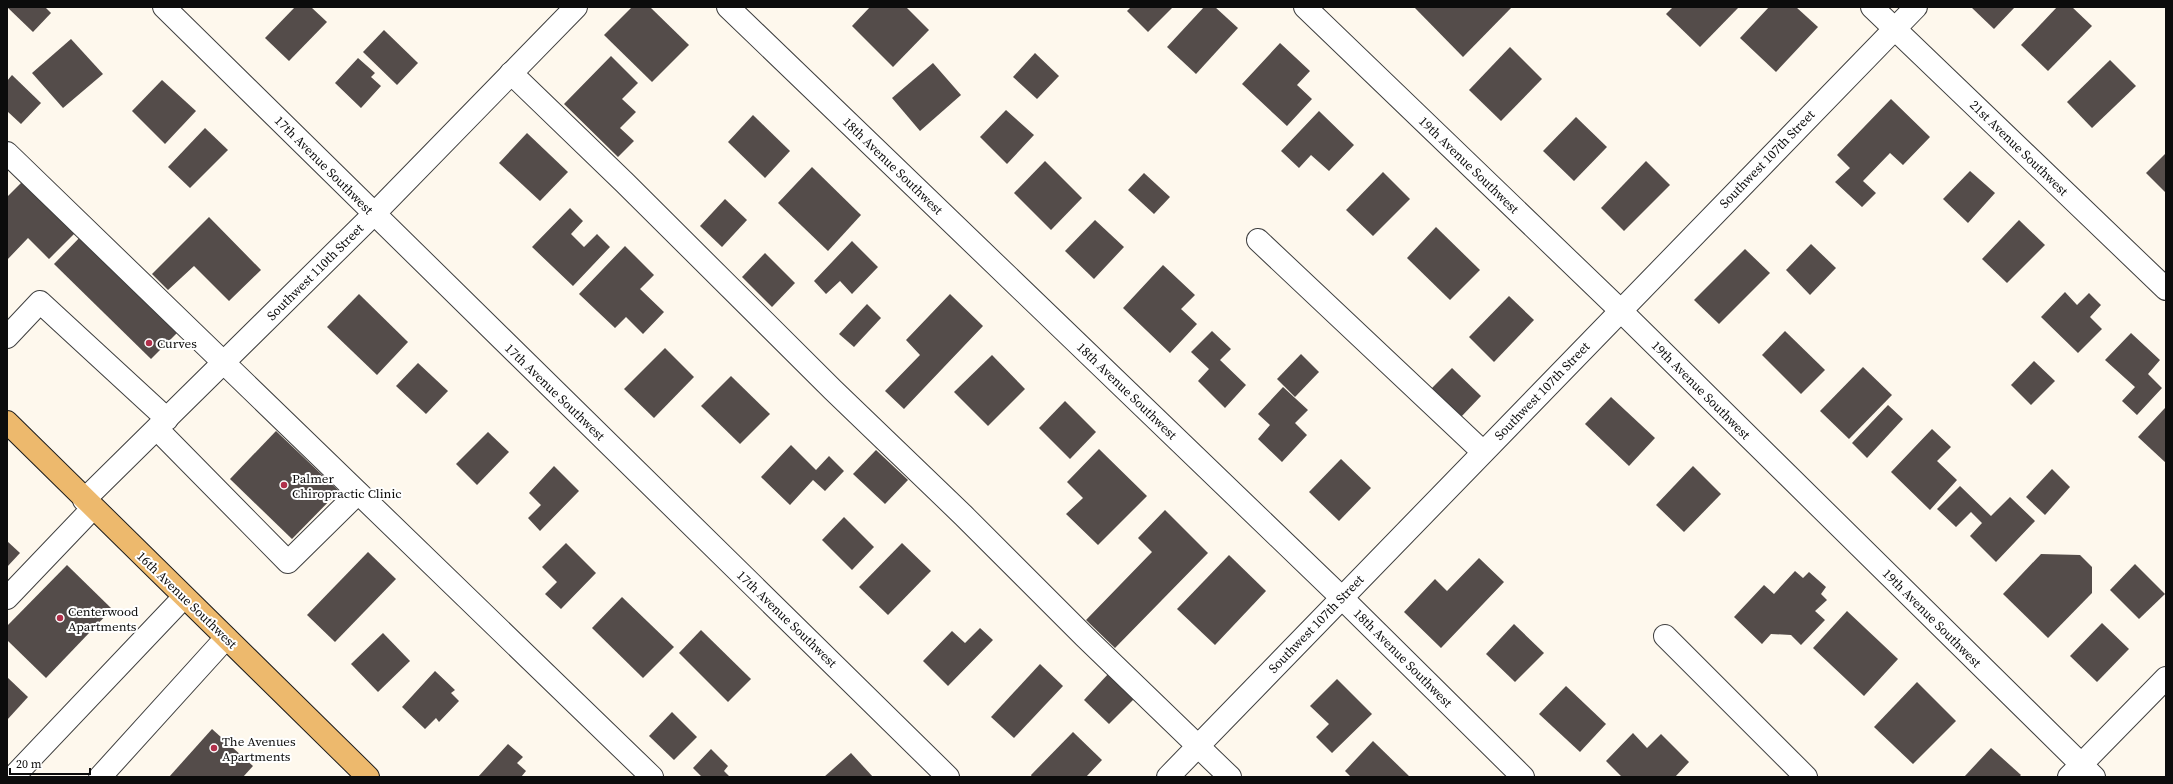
<svg xmlns="http://www.w3.org/2000/svg" width="2173" height="784" font-family="'Source Serif 4',serif">
  <style>
    .building { fill: #544c4a }
    .lines { fill: none; stroke-linecap: round; stroke-linejoin: round }
    .minor-casing { stroke: #3f3f3f; stroke-width: 24 }
    .major-casing { stroke: #1d1d1d; stroke-width: 24 }
    .minor { stroke: #fff; stroke-width: 22 }
    .major { stroke: #edb96d; stroke-width: 22 }
    .poi-dot { fill: #b1304b; stroke: #fff; stroke-width: 1.5 }
    .labels { text-anchor: middle; dominant-baseline: central; stroke-width: 4; stroke-linejoin: round; paint-order: stroke }
    .street-label { font-size: 13px; fill: #0c0c0c; stroke: #fff }
    .poi-label { font-size: 13px; fill: #0c0c0c; stroke: #fff; text-anchor: start }
  </style>
  <rect width="100%" height="100%" fill="#fef8ed"/>
  <g class="building">
    <path d="M 7,7 L 45,7 L 51,13 L 33,32 Z"/>
    <path d="M 295,7 L 311,7 L 327,22 L 289,61 L 265,38 Z"/>
    <path d="M 632,7 L 650,7 L 689,45 L 652,82 L 604,35 Z"/>
    <path d="M 870,7 L 906,7 L 929,30 L 893,67 L 852,26 Z"/>
    <path d="M 1131,7 L 1173,7 L 1148,32 L 1127,11 Z"/>
    <path d="M 1204,7 L 1215,7 L 1238,28 L 1196,74 L 1167,47 Z"/>
    <path d="M 1414,7 L 1512,7 L 1463,57 Z"/>
    <path d="M 1673,7 L 1739,7 L 1700,47 L 1666,14 Z"/>
    <path d="M 1769,7 L 1796,7 L 1818,27 L 1776,72 L 1740,38 Z"/>
    <path d="M 1971,7 L 2015,7 L 1994,29 Z"/>
    <path d="M 2057,7 L 2072,7 L 2092,26 L 2048,71 L 2021,45 Z"/>
    <path d="M 384,30 L 418,63 L 397,85 L 363,52 Z"/>
    <path d="M 71,39 L 103,74 L 63,108 L 32,73 Z"/>
    <path d="M 1280,43 L 1310,71 L 1297,85 L 1312,99 L 1287,126 L 1242,84 Z"/>
    <path d="M 1510,47 L 1542,79 L 1501,121 L 1469,90 Z"/>
    <path d="M 1035,53 L 1059,76 L 1037,99 L 1013,77 Z"/>
    <path d="M 611,56 L 638,83 L 622,99 L 636,112 L 620,128 L 634,141 L 618,157 L 564,104 Z"/>
    <path d="M 358,58 L 375,73 L 371,77 L 381,86 L 361,108 L 335,83 Z"/>
    <path d="M 2110,60 L 2136,86 L 2092,128 L 2067,102 Z"/>
    <path d="M 933,63 L 961,95 L 920,131 L 892,98 Z"/>
    <path d="M 12,75 L 41,103 L 21,124 L 7,111 L 7,81 Z"/>
    <path d="M 162,80 L 196,111 L 165,144 L 132,111 Z"/>
    <path d="M 1891,99 L 1930,137 L 1903,165 L 1890,153 L 1863,181 L 1876,193 L 1862,207 L 1835,182 L 1850,168 L 1837,155 Z"/>
    <path d="M 1006,110 L 1034,135 L 1007,164 L 980,137 Z"/>
    <path d="M 1319,111 L 1354,145 L 1329,171 L 1311,155 L 1299,168 L 1281,151 Z"/>
    <path d="M 753,115 L 790,151 L 765,178 L 728,142 Z"/>
    <path d="M 1576,117 L 1607,147 L 1574,181 L 1543,151 Z"/>
    <path d="M 205,128 L 228,150 L 190,188 L 168,167 Z"/>
    <path d="M 527,133 L 568,172 L 540,201 L 499,163 Z"/>
    <path d="M 2166,153 L 2166,193 L 2146,173 Z"/>
    <path d="M 1045,161 L 1082,198 L 1051,230 L 1014,193 Z"/>
    <path d="M 1646,161 L 1670,185 L 1624,231 L 1601,208 Z"/>
    <path d="M 812,167 L 861,215 L 828,251 L 778,203 Z"/>
    <path d="M 1970,171 L 1995,193 L 1968,223 L 1943,199 Z"/>
    <path d="M 1383,172 L 1410,199 L 1373,236 L 1346,210 Z"/>
    <path d="M 1144,173 L 1170,197 L 1154,214 L 1128,190 Z"/>
    <path d="M 25,179 L 78,230 L 49,259 L 28,238 L 7,260 L 7,197 Z"/>
    <path d="M 725,199 L 747,220 L 722,247 L 700,226 Z"/>
    <path d="M 570,208 L 583,221 L 571,234 L 584,247 L 597,234 L 610,247 L 573,286 L 532,247 Z"/>
    <path d="M 209,217 L 261,270 L 229,301 L 194,266 L 168,290 L 152,274 Z"/>
    <path d="M 1095,220 L 1124,247 L 1094,279 L 1065,251 Z"/>
    <path d="M 2019,220 L 2045,245 L 2007,283 L 1982,259 Z"/>
    <path d="M 1436,227 L 1480,270 L 1450,300 L 1407,258 Z"/>
    <path d="M 83,234 L 180,330 L 151,359 L 54,264 Z"/>
    <path d="M 852,241 L 878,267 L 852,294 L 840,281 L 826,294 L 814,281 Z"/>
    <path d="M 1811,244 L 1836,268 L 1810,295 L 1786,270 Z"/>
    <path d="M 625,246 L 654,275 L 640,289 L 664,312 L 643,334 L 626,317 L 615,328 L 579,294 Z"/>
    <path d="M 1745,249 L 1770,273 L 1719,324 L 1694,300 Z"/>
    <path d="M 765,253 L 795,283 L 772,307 L 742,277 Z"/>
    <path d="M 1163,265 L 1195,295 L 1181,309 L 1197,324 L 1170,353 L 1123,308 Z"/>
    <path d="M 2065,292 L 2077,305 L 2089,293 L 2101,305 L 2090,317 L 2102,329 L 2078,353 L 2041,317 Z"/>
    <path d="M 359,294 L 408,342 L 377,375 L 327,327 Z"/>
    <path d="M 950,294 L 983,326 L 904,409 L 885,391 L 920,355 L 906,340 Z"/>
    <path d="M 1509,296 L 1534,320 L 1494,362 L 1469,337 Z"/>
    <path d="M 867,304 L 881,318 L 854,347 L 839,334 Z"/>
    <path d="M 1212,331 L 1231,349 L 1220,360 L 1246,385 L 1225,408 L 1198,381 L 1209,369 L 1191,352 Z"/>
    <path d="M 1785,331 L 1825,370 L 1801,394 L 1762,355 Z"/>
    <path d="M 2131,333 L 2160,360 L 2148,374 L 2162,388 L 2137,415 L 2122,401 L 2135,387 L 2105,360 Z"/>
    <path d="M 665,348 L 694,377 L 654,418 L 624,389 Z"/>
    <path d="M 1301,354 L 1319,372 L 1295,397 L 1277,379 Z"/>
    <path d="M 992,355 L 1025,389 L 988,426 L 954,392 Z"/>
    <path d="M 2034,361 L 2055,381 L 2031,405 L 2011,385 Z"/>
    <path d="M 418,363 L 448,391 L 426,414 L 396,386 Z"/>
    <path d="M 1863,367 L 1892,395 L 1849,439 L 1820,411 Z"/>
    <path d="M 1452,368 L 1481,396 L 1461,417 L 1431,389 Z"/>
    <path d="M 731,376 L 770,414 L 740,444 L 701,406 Z"/>
    <path d="M 1283,387 L 1308,410 L 1295,423 L 1307,435 L 1282,462 L 1258,439 L 1270,425 L 1258,414 Z"/>
    <path d="M 1611,397 L 1655,438 L 1629,466 L 1585,424 Z"/>
    <path d="M 1065,401 L 1096,432 L 1070,459 L 1039,428 Z"/>
    <path d="M 1888,405 L 1903,419 L 1867,458 L 1852,443 Z"/>
    <path d="M 2165,408 L 2166,408 L 2166,463 L 2138,437 Z"/>
    <path d="M 1932,429 L 1951,447 L 1937,461 L 1957,480 L 1930,510 L 1891,472 Z"/>
    <path d="M 276,431 L 339,491 L 292,539 L 230,479 Z"/>
    <path d="M 488,432 L 509,452 L 477,485 L 456,464 Z"/>
    <path d="M 791,445 L 816,470 L 829,456 L 844,471 L 825,491 L 813,480 L 790,505 L 761,477 Z"/>
    <path d="M 1099,449 L 1147,496 L 1098,545 L 1066,514 L 1083,498 L 1067,482 Z"/>
    <path d="M 876,450 L 908,480 L 885,504 L 853,474 Z"/>
    <path d="M 1341,459 L 1371,488 L 1339,521 L 1309,492 Z"/>
    <path d="M 554,466 L 579,491 L 540,531 L 528,518 L 541,505 L 529,493 Z"/>
    <path d="M 1693,466 L 1721,494 L 1684,532 L 1656,505 Z"/>
    <path d="M 2052,469 L 2070,487 L 2045,515 L 2026,497 Z"/>
    <path d="M 1960,486 L 1991,516 L 2010,497 L 2035,521 L 1996,562 L 1970,536 L 1982,523 L 1971,512 L 1956,527 L 1937,509 Z"/>
    <path d="M 1165,510 L 1208,553 L 1115,648 L 1086,620 L 1152,552 L 1138,538 Z"/>
    <path d="M 844,517 L 874,547 L 852,570 L 822,540 Z"/>
    <path d="M 7,541 L 20,553 L 7,567 Z"/>
    <path d="M 566,543 L 596,573 L 561,609 L 545,594 L 557,582 L 542,567 Z"/>
    <path d="M 902,543 L 931,571 L 888,615 L 859,587 Z"/>
    <path d="M 368,552 L 396,579 L 335,642 L 307,615 Z"/>
    <path d="M 2041,554 L 2080,555 L 2092,567 L 2092,593 L 2048,638 L 2003,594 Z"/>
    <path d="M 1229,555 L 1266,591 L 1215,645 L 1177,609 Z"/>
    <path d="M 1479,558 L 1504,582 L 1441,648 L 1404,612 L 1435,579 L 1447,591 Z"/>
    <path d="M 2135,564 L 2165,594 L 2139,619 L 2110,590 Z"/>
    <path d="M 67,565 L 112,609 L 46,678 L 7,640 L 7,626 Z"/>
    <path d="M 1795,571 L 1803,578 L 1809,572 L 1826,587 L 1821,594 L 1827,600 L 1815,611 L 1825,620 L 1801,645 L 1791,635 L 1771,634 L 1762,644 L 1734,617 L 1764,585 L 1774,594 Z"/>
    <path d="M 622,597 L 674,647 L 643,678 L 592,628 Z"/>
    <path d="M 1847,611 L 1898,659 L 1864,696 L 1813,648 Z"/>
    <path d="M 2102,623 L 2129,649 L 2097,682 L 2070,656 Z"/>
    <path d="M 1514,624 L 1544,653 L 1515,682 L 1486,654 Z"/>
    <path d="M 980,628 L 993,640 L 948,686 L 923,661 L 952,631 L 965,643 Z"/>
    <path d="M 701,630 L 751,679 L 728,702 L 679,653 Z"/>
    <path d="M 383,633 L 410,661 L 378,692 L 351,664 Z"/>
    <path d="M 1040,664 L 1063,686 L 1014,738 L 991,717 Z"/>
    <path d="M 435,671 L 455,690 L 451,693 L 459,701 L 439,722 L 436,718 L 425,729 L 402,707 Z"/>
    <path d="M 1109,673 L 1135,698 L 1109,724 L 1084,700 Z"/>
    <path d="M 7,677 L 28,697 L 7,720 Z"/>
    <path d="M 1337,679 L 1372,714 L 1332,753 L 1316,737 L 1329,724 L 1310,706 Z"/>
    <path d="M 1917,682 L 1956,721 L 1913,764 L 1874,727 Z"/>
    <path d="M 1566,686 L 1606,724 L 1580,752 L 1539,714 Z"/>
    <path d="M 672,712 L 697,737 L 674,760 L 649,736 Z"/>
    <path d="M 212,729 L 253,766 L 243,777 L 169,777 Z"/>
    <path d="M 1073,732 L 1102,760 L 1086,777 L 1032,777 L 1031,775 Z"/>
    <path d="M 1633,733 L 1647,748 L 1661,734 L 1689,762 L 1675,777 L 1622,777 L 1606,761 Z"/>
    <path d="M 1373,741 L 1410,777 L 1351,777 L 1345,771 Z"/>
    <path d="M 508,744 L 523,757 L 517,763 L 526,771 L 521,777 L 478,777 Z"/>
    <path d="M 1991,748 L 2021,775 L 2019,777 L 1964,777 Z"/>
    <path d="M 711,749 L 728,766 L 724,771 L 730,777 L 702,777 L 693,768 Z"/>
    <path d="M 851,753 L 873,777 L 824,777 Z"/>
  </g>
  <g class="lines">
    <g class="minor-casing">
      <g id="minor">
        <path d="M 164,7 L 948,777"/>
        <path d="M 728,7 L 1342,598 L 1523,777"/>
        <path d="M 1305,7 L 1620,310 L 2094,777"/>
        <path d="M 1872,7 L 2166,289"/>
        <path d="M 511,73 L 625,183 L 833,390 L 964,516 L 1085,637 L 1230,777"/>
        <path d="M 7,153 L 652,777"/>
        <path d="M 1258,240 L 1483,452"/>
        <path d="M 7,337 L 40,302 L 167,419"/>
        <path d="M 157,429 L 288,562 L 358,493"/>
        <path d="M 84,500 L 374,214 L 576,7"/>
        <path d="M 7,598 L 93,508"/>
        <path d="M 1665,636 L 1806,777"/>
        <path d="M 13,777 L 184,597"/>
        <path d="M 100,777 L 226,638"/>
        <path d="M 1168,777 L 1916,7"/>
        <path d="M 2069,777 L 2166,678"/>
      </g>
    </g>
    <g class="major-casing">
      <path id="major" d="M 7,422 L 368,777"/>
    </g>
    <use href="#minor" class="minor"/>
    <use href="#major" class="major"/>
  </g>
  <g class="poi-dot">
    <circle cx="149" cy="343" r="4"/>
    <circle cx="284" cy="485" r="4"/>
    <circle cx="60" cy="618" r="4"/>
    <circle cx="214" cy="748" r="4"/>
  </g>
  <g class="labels">
    <g class="street-label">
      <text transform="translate(2019 148) rotate(44)">21st Avenue Southwest</text>
      <text transform="translate(1767 159) rotate(-46)">Southwest 107th Street</text>
      <text transform="translate(324 165) rotate(45)">17th Avenue Southwest</text>
      <text transform="translate(1469 165) rotate(44)">19th Avenue Southwest</text>
      <text transform="translate(893 166) rotate(44)">18th Avenue Southwest</text>
      <text transform="translate(315 272) rotate(-45)">Southwest 110th Street</text>
      <text transform="translate(1701 390) rotate(45)">19th Avenue Southwest</text>
      <text transform="translate(1127 391) rotate(44)">18th Avenue Southwest</text>
      <text transform="translate(1542 391) rotate(-46)">Southwest 107th Street</text>
      <text transform="translate(555 392) rotate(44)">17th Avenue Southwest</text>
      <text transform="translate(187 600) rotate(44)">16th Avenue Southwest</text>
      <text transform="translate(1932 618) rotate(45)">19th Avenue Southwest</text>
      <text transform="translate(787 619) rotate(44)">17th Avenue Southwest</text>
      <text transform="translate(1316 624) rotate(-46)">Southwest 107th Street</text>
      <text transform="translate(1403 658) rotate(45)">18th Avenue Southwest</text>
    </g>
    <g class="poi-label">
      <text x="157" y="343">Curves</text>
      <text x="292" y="478">Palmer<tspan x="292" dy="15">Chiropractic Clinic</tspan></text>
      <text x="68" y="611">Centerwood<tspan x="68" dy="15">Apartments</tspan></text>
      <text x="222" y="741">The Avenues<tspan x="222" dy="15">Apartments</tspan></text>
    </g>
  </g>
  <rect width="2173" height="784" fill="none" stroke="#0c0c0c" stroke-width="16"/>
  <path d="M10 768v6h80v-6" fill="none" stroke="#0c0c0c" stroke-width="2"/>
  <text x="16" y="768" font-size="12" fill="#0c0c0c" stroke="#ffffff" stroke-width="3" paint-order="stroke">20 m</text>
</svg>
